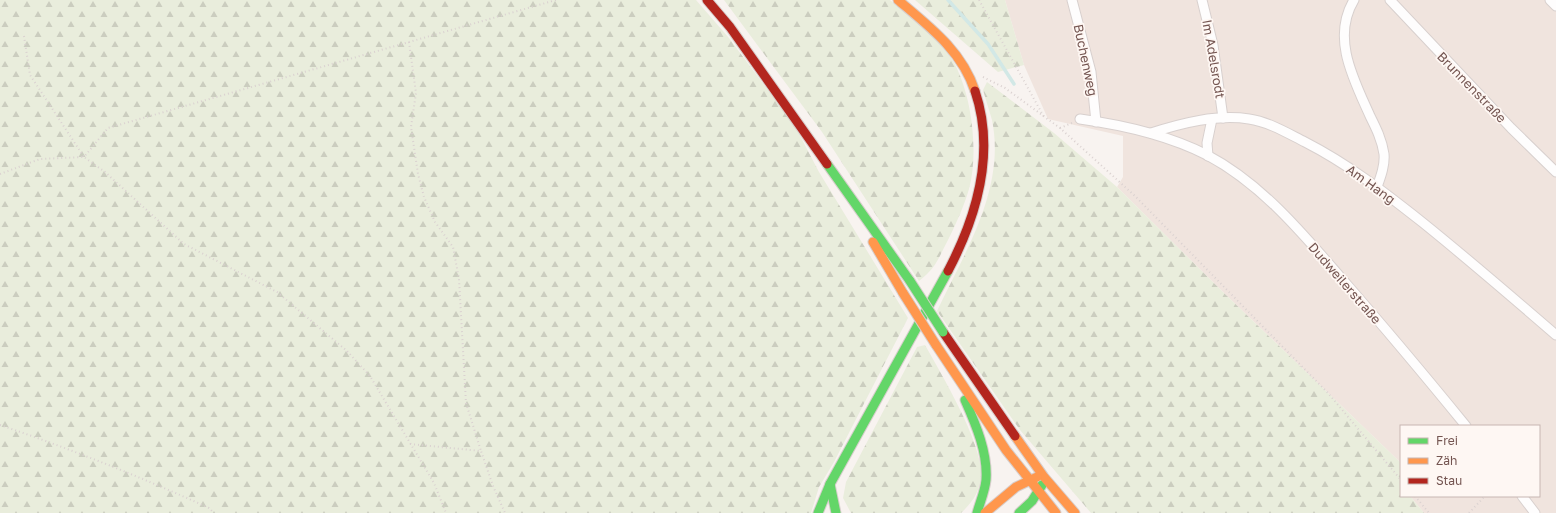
<svg xmlns="http://www.w3.org/2000/svg" width="1556" height="513" font-family="'Golos Text',sans-serif">
  <style>
    .residential { fill: #f0e4de }
    .forest { fill: url(#forest-firs) }
    .lines { fill: none; stroke-linecap: round; stroke-linejoin: round }
    .stream { stroke: #d2e8e6; stroke-width: 3.5 }
    .street-casing { stroke: #d8d0ce; stroke-width: 11 }
    .fast-casing { stroke: #d7cecc; stroke-width: 11 }
    .slow-casing { stroke: #d7cecc; stroke-width: 11 }
    .jam-casing { stroke: #d7cecc; stroke-width: 11 }
    .path { stroke: #dad1d0; stroke-width: 2; stroke-dasharray: 1 3; stroke-linecap: butt }
    .street { stroke: #fefdfd; stroke-width: 9 }
    .fast { stroke: #63d668; stroke-width: 9 }
    .slow { stroke: #ff974d; stroke-width: 9 }
    .jam { stroke: #b3261e; stroke-width: 9 }
    .fast-bridge-casing { stroke: #d7cecc; stroke-width: 11; stroke-linecap: butt }
    .slow-bridge-casing { stroke: #d7cecc; stroke-width: 11; stroke-linecap: butt }
    .fast-bridge { stroke: #63d668; stroke-width: 9 }
    .slow-bridge { stroke: #ff974d; stroke-width: 9 }
    .labels { text-anchor: middle; dominant-baseline: central; stroke-width: 3.5; stroke-linejoin: round; paint-order: stroke }
    .street-label { font-size: 13px; fill: #745551; stroke: #fef7f3 }
  </style>
  <defs>
    <pattern id="forest-firs" width="22" height="20" patternUnits="userSpaceOnUse"><rect width="22" height="20" fill="#e9eddc"/><path d="M5 1l3.5 6h-7zM16 11l3.5 6h-7z" fill="#cbcdbf"/></pattern>
  </defs>
  <rect width="100%" height="100%" fill="#f8f3f0"/>
  <path class="residential" d="M 1005,0 L 1556,0 L 1556,513 L 1424,513 L 1410,496 L 1539,496 L 1539,426 L 1401,426 L 1401,463 L 1226,295 L 1117,187 L 1123,177 L 1123,136 L 1048,119 L 1024,65 Z"/>
  <g class="forest">
    <path d="M 0,0 L 696,0 L 729,38 L 796,128 L 819,172 L 908,318 L 834,462 L 819,487 L 811,513 L 0,513 Z"/>
    <path d="M 724,0 L 890,0 C 911,18 939,36 953,61 C 972,94 979,152 969,189 C 964,206 956,224 948,240 C 938,259 936,268 919,281 L 822,132 Z"/>
    <path d="M 915,0 L 1005,0 L 1024,65 L 998,72 Z"/>
    <path d="M 987,82 L 1054,133 L 1117,187 L 1226,295 L 1401,463 L 1401,496 L 1410,496 L 1424,513 L 1091,513 L 1020,430 L 937,311 C 965,252 1006,188 992,120 C 989,110 986,100 983,90 Z"/>
    <path d="M 925,345 C 942,375 981,441 981,473 C 981,490 973,502 961,513 L 851,513 L 843,498 L 846,482 L 917,347 Z"/>
  </g>
  <g class="lines">
    <path class="stream" d="M 948,0 L 988,44 L 1014,84"/>
    <g class="street-casing">
      <g id="street">
        <path d="M 1072,0 L 1091,72 L 1096,122"/>
        <path d="M 1202,0 L 1213,45 L 1223,118"/>
        <path d="M 1354,0 C 1331,38 1354,80 1370,116 C 1376,128 1382,140 1384,154 C 1385,165 1381,176 1377,187"/>
        <path d="M 1390,0 L 1511,128 L 1556,172"/>
        <path d="M 1550,0 L 1556,6"/>
        <path d="M 1080,119 C 1123,125 1168,135 1207,155 C 1262,184 1303,234 1343,280 C 1385,328 1426,377 1466,426"/>
        <path d="M 1151,133 C 1182,123 1217,114 1249,119 C 1269,122 1287,133 1305,142 C 1348,164 1384,192 1422,222 C 1468,259 1512,297 1556,335"/>
        <path d="M 1208,156 L 1207,143 L 1212,119"/>
        <path d="M 1522,496 L 1535,513"/>
      </g>
    </g>
    <g class="fast-casing">
      <g id="fast">
        <path d="M 827,164 L 910,281"/>
        <path d="M 965,400 C 976,425 988,453 986,480 C 985,491 980,502 977,513"/>
        <path d="M 830,484 L 836,513"/>
        <path d="M 818,513 L 830,484 L 948,271"/>
        <path d="M 1019,513 L 1032,501 L 1042,485"/>
      </g>
    </g>
    <g class="slow-casing">
      <g id="slow">
        <path d="M 898,0 C 930,27 962,51 975,91"/>
        <path d="M 873,242 L 903,293"/>
        <path d="M 936,345 L 1006,450 L 1056,513"/>
        <path d="M 1015,436 L 1044,477 L 1075,513"/>
        <path d="M 985,513 L 1016,487 L 1037,477"/>
      </g>
    </g>
    <g class="jam-casing">
      <g id="jam">
        <path d="M 707,0 L 730,27 L 827,164"/>
        <path d="M 948,271 C 977,216 996,153 975,91"/>
        <path d="M 943,332 L 1015,436"/>
      </g>
    </g>
    <g class="path">
      <path d="M 979,0 L 1044,117"/>
      <path d="M 24,36 L 30,75 L 84,157 L 108,128 L 556,0"/>
      <path d="M 409,42 L 416,93 L 411,127 L 418,174 L 424,197 L 435,222 L 453,247 L 459,279 L 466,403 L 481,451"/>
      <path d="M 983,77 L 1005,88 L 1060,128 L 1135,196 L 1328,393 L 1401,480"/>
      <path d="M 1060,128 L 1072,123"/>
      <path d="M 0,174 L 40,159 L 84,157 L 105,172 L 184,244 L 277,292 L 347,351 L 370,376 L 434,483 L 446,513"/>
      <path d="M 0,425 C 71,449 141,477 209,508 L 214,513"/>
      <path d="M 410,444 L 481,451 L 493,486 L 505,513"/>
      <path d="M 1415,496 L 1429,513"/>
      <path d="M 1469,513 L 1485,496"/>
    </g>
    <use href="#street" class="street"/>
    <use href="#fast" class="fast"/>
    <use href="#slow" class="slow"/>
    <use href="#jam" class="jam"/>
    <g class="fast-bridge-casing">
      <path id="fast-bridge" d="M 910,281 L 943,332"/>
    </g>
    <g class="slow-bridge-casing">
      <path id="slow-bridge" d="M 903,293 L 936,345"/>
    </g>
    <use href="#fast-bridge" class="fast-bridge"/>
    <use href="#slow-bridge" class="slow-bridge"/>
  </g>
  <g class="labels">
    <g class="street-label">
      <text transform="translate(1214 59) rotate(80)">Im Adelsrodt</text>
      <text transform="translate(1086 60) rotate(78)">Buchenweg</text>
      <text transform="translate(1472 87) rotate(46)">Brunnenstraße</text>
      <text transform="translate(1371 184) rotate(36)">Am Hang</text>
      <text transform="translate(1345 283) rotate(49)">Dudweilerstraße</text>
    </g>
  </g>
  <rect x="1400" y="425" width="140" height="72" fill="#fef7f3" stroke="#c7b6b2"/>
  <rect x="1408" y="438" width="20" height="6" fill="#63d668" stroke="#c7b6b2"/>
  <text x="1436" y="445" font-size="12" fill="#745551">Frei</text>
  <rect x="1408" y="458" width="20" height="6" fill="#ff974d" stroke="#c7b6b2"/>
  <text x="1436" y="465" font-size="12" fill="#745551">Zäh</text>
  <rect x="1408" y="478" width="20" height="6" fill="#b3261e" stroke="#c7b6b2"/>
  <text x="1436" y="485" font-size="12" fill="#745551">Stau</text>
</svg>
